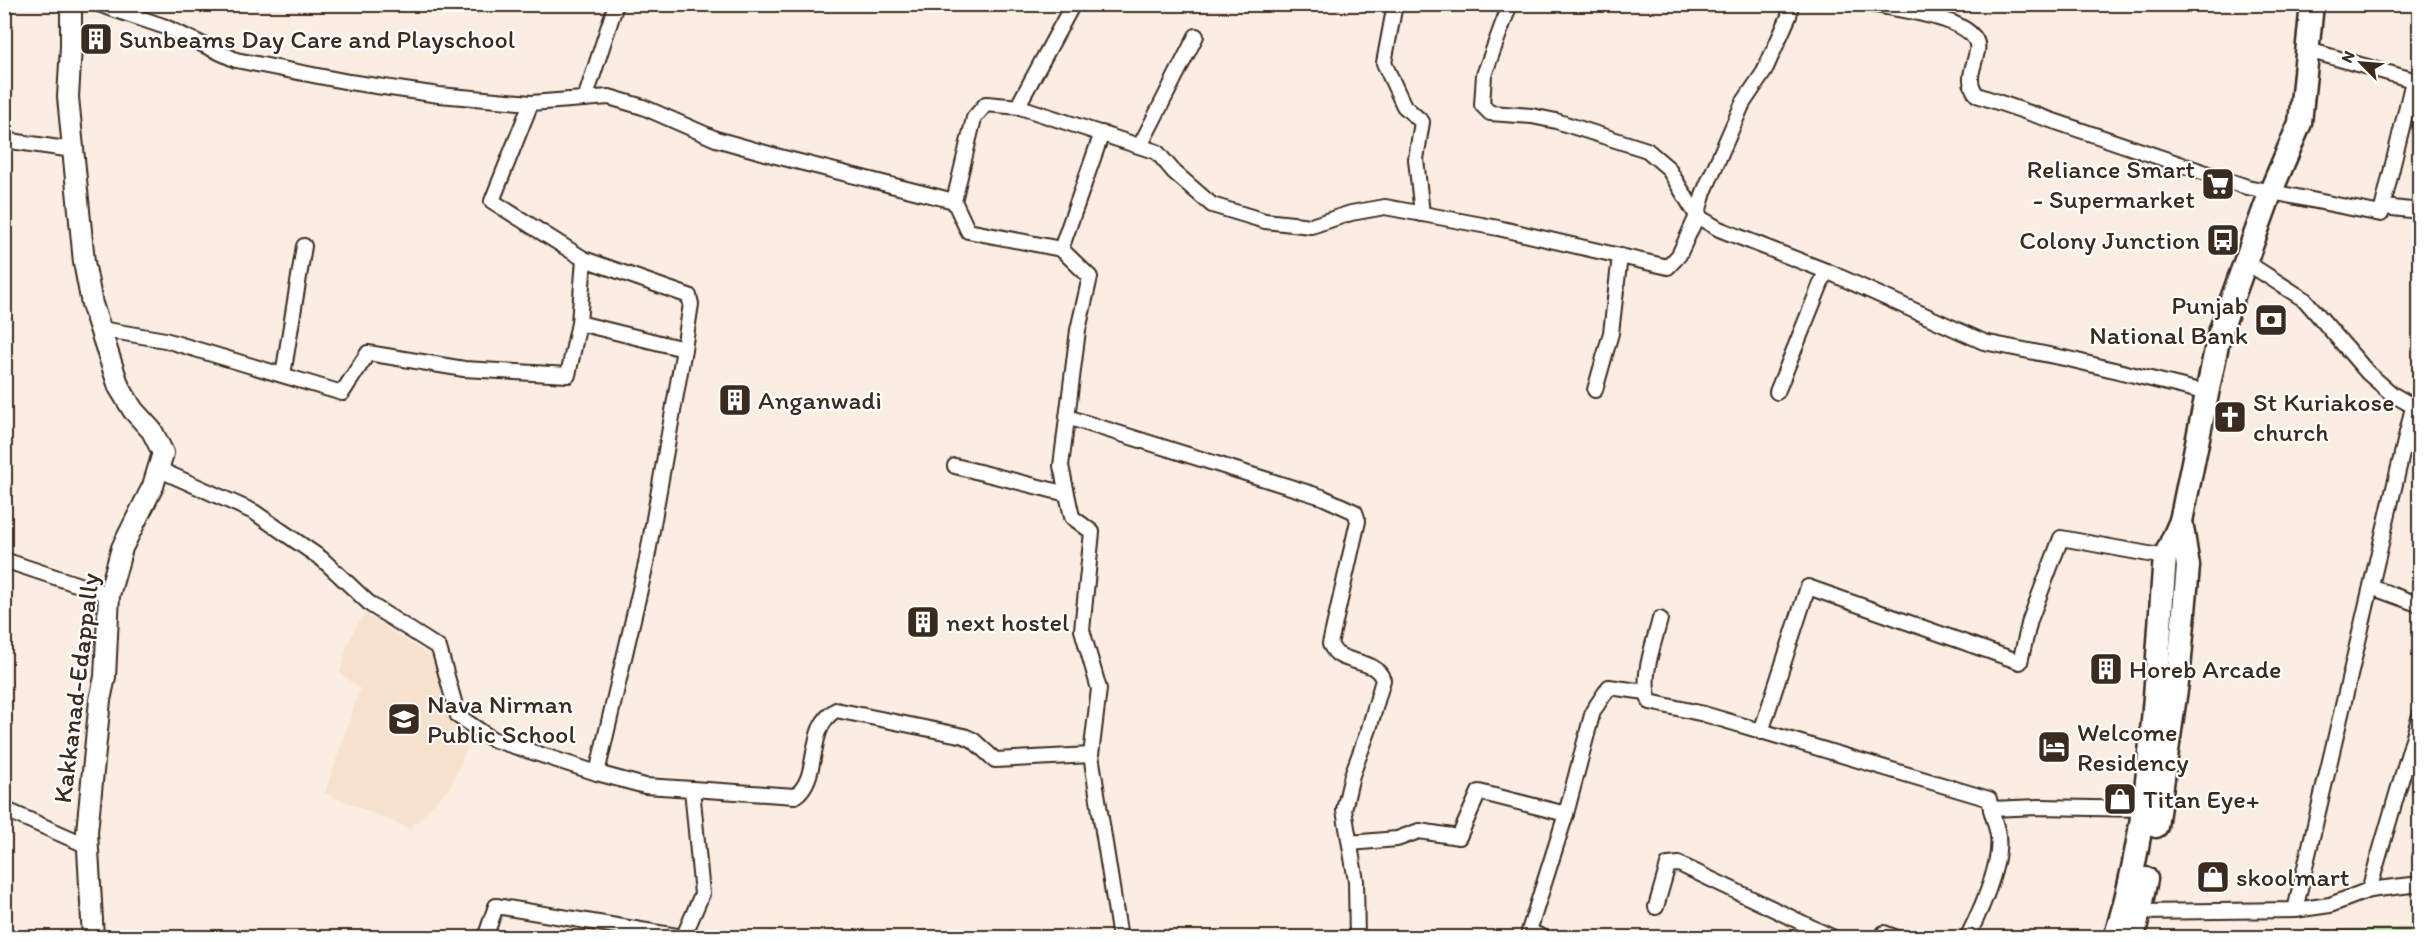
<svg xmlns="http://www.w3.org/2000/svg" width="2424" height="942" font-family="Itim,sans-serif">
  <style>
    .built { fill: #f7e2ce }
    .green { fill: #bcedad; stroke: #7c8c66; stroke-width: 1.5 }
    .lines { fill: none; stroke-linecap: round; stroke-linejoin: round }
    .street-casing { stroke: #3b2a1e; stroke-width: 18 }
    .secondary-casing { stroke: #3b2a1e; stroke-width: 24 }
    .primary-casing { stroke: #3b2a1e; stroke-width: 27 }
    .street { stroke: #fff; stroke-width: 14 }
    .secondary { stroke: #fff; stroke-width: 20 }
    .primary { stroke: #fff; stroke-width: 22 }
    .labels { text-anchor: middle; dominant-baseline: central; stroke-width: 4.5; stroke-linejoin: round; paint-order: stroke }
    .poi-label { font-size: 26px; fill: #3b2a1e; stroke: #fff; text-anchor: start }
    .street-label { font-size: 26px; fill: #3b2a1e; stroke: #fff }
  </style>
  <rect width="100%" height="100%" fill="#faeee2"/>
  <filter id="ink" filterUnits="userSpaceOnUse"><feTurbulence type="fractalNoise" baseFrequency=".0167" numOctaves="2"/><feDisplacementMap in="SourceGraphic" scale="12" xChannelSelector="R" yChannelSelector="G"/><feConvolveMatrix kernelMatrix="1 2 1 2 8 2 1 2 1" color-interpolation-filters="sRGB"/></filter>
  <g filter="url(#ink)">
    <path class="built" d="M 365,614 L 438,661 L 467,749 L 451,786 L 410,829 L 325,793 L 360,689 L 340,673 L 347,646 L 356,626 Z"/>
    <path class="green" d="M 2419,929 L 2419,937 L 2289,937 L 2289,931 Z"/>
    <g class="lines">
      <g class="street-casing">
        <g id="street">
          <path d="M 98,4 L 163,26 L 236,60 L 349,82 L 439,95 L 531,103 L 609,97 L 643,107 L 716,139 L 776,156 L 954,201"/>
          <path d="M 1395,4 L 1384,63 L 1404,106 L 1422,122 L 1416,159 L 1422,214"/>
          <path d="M 1510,4 L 1484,75 L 1482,105 L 1490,113 L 1532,116 L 1556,121 L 1647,150 L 1668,168 L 1697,216 L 1719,229 L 1831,273 L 1984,342 L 2069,359 L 2208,393"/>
          <path d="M 1870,4 C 1894,9 1984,18 1977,51 C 1974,68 1965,80 1977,95 L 2247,187 L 2381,214 L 2413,81"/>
          <path d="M 2308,50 L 2420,82"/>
          <path d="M 585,99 L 616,4"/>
          <path d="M 531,103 L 492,201 L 584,259 L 579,323 L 684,349 L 646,564 L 597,773"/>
          <path d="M 1020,107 L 1021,100 L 1073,4"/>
          <path d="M 1102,133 L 1061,249 L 1090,277 L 1078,330 L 1061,466 L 1072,517 L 1092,532 L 1082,630 L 1099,689 L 1091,755 L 1120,938"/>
          <path d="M 4,140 L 73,150"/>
          <path d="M 1140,146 L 1196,36"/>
          <path d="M 2383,207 L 2420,211"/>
          <path d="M 1061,249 L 968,231 L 954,201 L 974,118 L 986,104 L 1020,107 L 1157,152 L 1174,172 L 1212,205 L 1265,221 L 1311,226 L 1351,213 L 1385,207 L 1498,228 L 1668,267 L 1679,255 L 1697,216 L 1704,192 L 1743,103 L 1764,72 L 1789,16 L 1791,4"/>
          <path d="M 584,259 L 689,296 L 691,304 L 684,349"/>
          <path d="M 2246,262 L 2305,300 L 2368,373 L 2392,394 L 2420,410"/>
          <path d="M 101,329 L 165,340 L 342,393 L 368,353 L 464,369 L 568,375 L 579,323"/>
          <path d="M 283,375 L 304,246"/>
          <path d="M 1595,390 L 1611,333 L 1620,256"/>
          <path d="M 1777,392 L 1826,271"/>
          <path d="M 1067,417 L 1322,497 L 1355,512 L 1358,521 L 1330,644 C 1332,648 1335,653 1339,655 C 1354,664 1377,661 1383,680 L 1369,729 L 1352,775 L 1344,810 L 1356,881 L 1357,938"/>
          <path d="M 955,466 L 1067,494"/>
          <path d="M 158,469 L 254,512 L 322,559 L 371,605 L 439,648 L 458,716 L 492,739 L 597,773 L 645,786 L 692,789 L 702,894 L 683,938"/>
          <path d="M 4,560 L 109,595"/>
          <path d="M 2371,587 L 2420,605"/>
          <path d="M 1660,619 C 1654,644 1640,678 1650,702 L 1704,714 L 1989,799 L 1991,809 L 2039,807 L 2144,809"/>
          <path d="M 1761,732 L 1808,587 L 2020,662 L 2030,620 L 2061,538 L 2165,557"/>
          <path d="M 692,789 L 795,796 C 822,777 805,728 836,710 L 964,736 L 973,740 L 995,760 L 1091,755"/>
          <path d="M 4,809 L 88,846"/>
          <path d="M 1350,843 L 1397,839 L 1419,831 L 1459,837 L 1479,792 L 1566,814"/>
          <path d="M 2369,890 L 2420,715"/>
          <path d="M 1656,907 L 1668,865 L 1679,864 L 1834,938"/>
          <path d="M 2295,910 L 2413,407"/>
          <path d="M 2140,912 L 2295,910 L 2330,905 L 2369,890 L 2420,884"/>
          <path d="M 485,938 L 496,906 L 683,937"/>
          <path d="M 1544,938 L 1529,931 L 1566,814 L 1593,711 L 1609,687 L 1646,692"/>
          <path d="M 1881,938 L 1884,933 L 1897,938"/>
          <path d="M 1967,938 C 1980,912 2002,865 1998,836 C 1997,827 1993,818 1991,809"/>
        </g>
      </g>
      <g class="secondary-casing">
        <path id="secondary" d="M 71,4 L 71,46 L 68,97 L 84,262 L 92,304 L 119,387 L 133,410 L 152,431 L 163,453 L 153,486 L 122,548 L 109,595 L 105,677 L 100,700 L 87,832 L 93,938"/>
      </g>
      <g class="primary-casing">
        <g id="primary">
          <path d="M 2156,826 L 2179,669 L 2188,566 L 2181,521"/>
          <path d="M 2115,938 C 2153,818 2155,682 2165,557 L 2181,521 L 2219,335 L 2271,191 L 2300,123 L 2312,4"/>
          <path d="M 2133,938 L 2146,879"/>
        </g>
      </g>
      <use href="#street" class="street"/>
      <use href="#secondary" class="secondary"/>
      <use href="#primary" class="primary"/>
    </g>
  </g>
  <defs>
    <g id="building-square" transform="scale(1.725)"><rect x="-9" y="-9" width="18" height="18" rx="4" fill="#3b2a1e" stroke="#fff"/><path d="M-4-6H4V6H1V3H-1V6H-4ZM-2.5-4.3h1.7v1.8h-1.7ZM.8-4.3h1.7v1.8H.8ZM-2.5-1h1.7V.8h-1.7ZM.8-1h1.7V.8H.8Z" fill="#fff"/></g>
    <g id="supermarket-square" transform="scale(1.725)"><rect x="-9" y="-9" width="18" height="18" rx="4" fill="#3b2a1e" stroke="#fff"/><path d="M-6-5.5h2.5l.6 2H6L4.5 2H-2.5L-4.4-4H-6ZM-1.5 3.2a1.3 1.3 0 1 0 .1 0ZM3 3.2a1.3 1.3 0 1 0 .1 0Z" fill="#fff"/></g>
    <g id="bus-square" transform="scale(1.725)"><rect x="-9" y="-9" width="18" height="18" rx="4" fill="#3b2a1e" stroke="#fff"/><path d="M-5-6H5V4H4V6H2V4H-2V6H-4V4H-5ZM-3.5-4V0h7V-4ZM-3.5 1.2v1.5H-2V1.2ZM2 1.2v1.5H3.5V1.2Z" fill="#fff"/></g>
    <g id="bank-square" transform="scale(1.725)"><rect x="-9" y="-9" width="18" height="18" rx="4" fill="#3b2a1e" stroke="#fff"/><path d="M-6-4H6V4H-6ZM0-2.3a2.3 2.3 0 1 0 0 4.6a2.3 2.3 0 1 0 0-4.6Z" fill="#fff"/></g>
    <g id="church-square" transform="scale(1.725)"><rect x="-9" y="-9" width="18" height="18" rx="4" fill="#3b2a1e" stroke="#fff"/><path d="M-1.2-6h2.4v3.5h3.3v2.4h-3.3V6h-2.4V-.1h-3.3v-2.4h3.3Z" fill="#fff"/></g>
    <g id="school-square" transform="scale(1.725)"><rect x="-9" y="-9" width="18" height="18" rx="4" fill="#3b2a1e" stroke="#fff"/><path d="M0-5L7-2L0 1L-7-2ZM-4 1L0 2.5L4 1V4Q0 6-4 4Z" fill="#fff"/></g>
    <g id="hotel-square" transform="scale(1.725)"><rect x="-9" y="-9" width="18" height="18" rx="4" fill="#3b2a1e" stroke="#fff"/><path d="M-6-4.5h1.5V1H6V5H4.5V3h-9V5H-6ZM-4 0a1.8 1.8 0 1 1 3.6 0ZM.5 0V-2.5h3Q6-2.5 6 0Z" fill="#fff"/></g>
    <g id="shop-square" transform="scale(1.725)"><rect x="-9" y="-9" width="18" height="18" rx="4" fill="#3b2a1e" stroke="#fff"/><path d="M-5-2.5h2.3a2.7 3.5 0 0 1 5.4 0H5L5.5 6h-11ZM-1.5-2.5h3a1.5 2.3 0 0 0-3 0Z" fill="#fff"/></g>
  </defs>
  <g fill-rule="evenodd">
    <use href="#building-square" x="96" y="39"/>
    <use href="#supermarket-square" x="2218" y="184"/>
    <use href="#bus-square" x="2223" y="240"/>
    <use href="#bank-square" x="2271" y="320"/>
    <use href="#building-square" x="735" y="400"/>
    <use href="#church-square" x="2230" y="417"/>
    <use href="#building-square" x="923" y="622"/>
    <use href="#building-square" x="2106" y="669"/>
    <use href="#school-square" x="404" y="719"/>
    <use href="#hotel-square" x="2054" y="747"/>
    <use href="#shop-square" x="2120" y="799"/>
    <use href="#shop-square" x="2213" y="877"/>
  </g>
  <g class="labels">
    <g class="poi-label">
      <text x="119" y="39">Sunbeams Day Care and Playschool</text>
      <text x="2195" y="169" text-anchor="end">Reliance Smart<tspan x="2195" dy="30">- Supermarket</tspan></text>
      <text x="2200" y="240" text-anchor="end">Colony Junction</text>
      <text x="2248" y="305" text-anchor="end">Punjab<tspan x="2248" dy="30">National Bank</tspan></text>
      <text x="758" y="400">Anganwadi</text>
      <text x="2253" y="402">St Kuriakose<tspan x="2253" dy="30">church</tspan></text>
      <text x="946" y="622">next hostel</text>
      <text x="2129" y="669">Horeb Arcade</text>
      <text x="427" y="704">Nava Nirman<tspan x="427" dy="30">Public School</tspan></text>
      <text x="2077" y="732">Welcome<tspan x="2077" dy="30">Residency</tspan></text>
      <text x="2143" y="799">Titan Eye+</text>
      <text x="2236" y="877">skoolmart</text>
    </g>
    <g class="street-label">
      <text transform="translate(76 688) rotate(-83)">Kakkanad-Edappally</text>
    </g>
  </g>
  <rect width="2424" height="942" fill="none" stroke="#fff" stroke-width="24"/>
  <rect x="12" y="12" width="2400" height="918" fill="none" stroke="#3b2a1e" stroke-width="2" filter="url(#ink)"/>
  <g transform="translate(2361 63) rotate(295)" stroke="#ffffff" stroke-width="4.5" paint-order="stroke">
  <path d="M0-4.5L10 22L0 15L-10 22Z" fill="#3b2a1e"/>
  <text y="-9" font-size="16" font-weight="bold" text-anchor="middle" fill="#3b2a1e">N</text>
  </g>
</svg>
